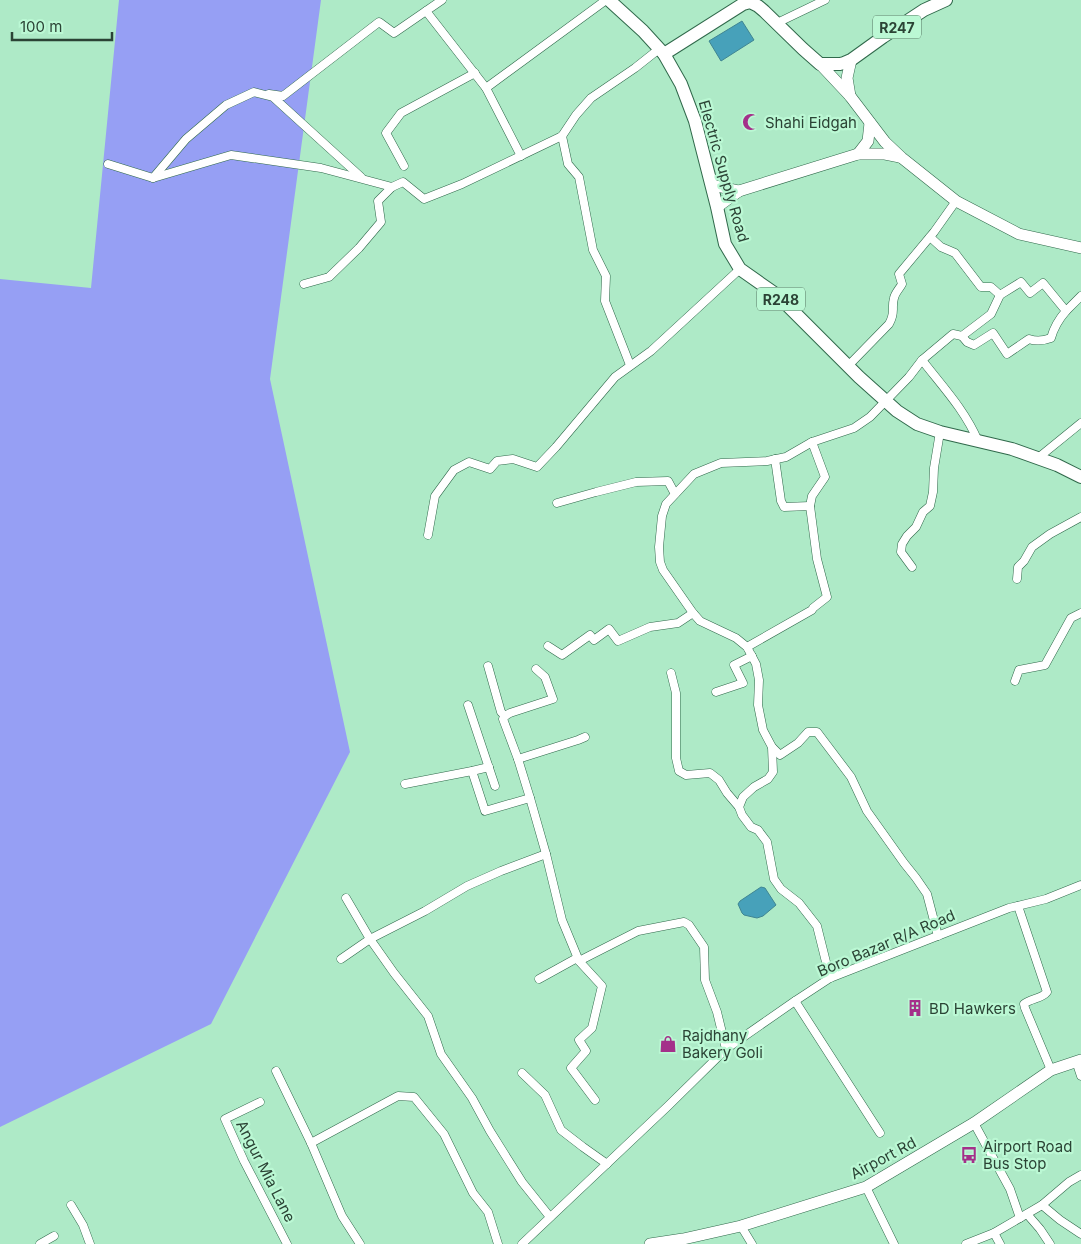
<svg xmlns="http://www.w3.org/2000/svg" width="1081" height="1244" font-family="Inter,sans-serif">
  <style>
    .forest { fill: #969ff4 }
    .water { fill: #47a1ba; stroke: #3f8592 }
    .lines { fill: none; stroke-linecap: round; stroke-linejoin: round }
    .street-casing { stroke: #30694b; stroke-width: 9 }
    .secondary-casing { stroke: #30694b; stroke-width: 12 }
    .primary-casing { stroke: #30694b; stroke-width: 14 }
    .street { stroke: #fff; stroke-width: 8 }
    .secondary { stroke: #fff; stroke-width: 11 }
    .primary { stroke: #fff; stroke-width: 12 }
    .labels { text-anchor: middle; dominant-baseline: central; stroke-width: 4.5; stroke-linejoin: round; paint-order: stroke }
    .shield { fill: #bbf8d4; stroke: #567965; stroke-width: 1 }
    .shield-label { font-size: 14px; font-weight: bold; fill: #2b4335 }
    .poi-label { font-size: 15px; fill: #2b4335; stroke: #bbf8d4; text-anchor: start }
    .street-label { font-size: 15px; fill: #2b4335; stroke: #bbf8d4 }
  </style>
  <rect width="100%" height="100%" fill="#aeeac7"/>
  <path class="forest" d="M 119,0 L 321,0 L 270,379 L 350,752 L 211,1024 L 0,1127 L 0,279 L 91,288 Z"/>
  <g class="water">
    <path d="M 742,21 L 754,40 L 721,61 L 709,41 Z"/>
    <path d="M 761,887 L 765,888 L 776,905 L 763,916 L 757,918 L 744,915 L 742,913 L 738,904 L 740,901 Z"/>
  </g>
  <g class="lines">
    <g class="street-casing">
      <g id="street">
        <path d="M 442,0 L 426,11 L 486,88"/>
        <path d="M 777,23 L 825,0"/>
        <path d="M 269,94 L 283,96 L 379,22 L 394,33 L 426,11"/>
        <path d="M 562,136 L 568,164 L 579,177 L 593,250 L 606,276 L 605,301 L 630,365"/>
        <path d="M 521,156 L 486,88 L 606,0"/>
        <path d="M 108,164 L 153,178 L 231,155 L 321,168 L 392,187"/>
        <path d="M 404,166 L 386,133 L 401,113 L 475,73"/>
        <path d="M 153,178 L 186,139 L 226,105 L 254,92 L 273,97 L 361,177"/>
        <path d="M 930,237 L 941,247 L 955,253 L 981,287 L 991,287 L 1000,295"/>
        <path d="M 304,284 L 329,277 L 359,248 L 381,222 L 378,201 L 392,187 L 403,182 L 424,199 L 462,184 L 562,136 L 576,115 L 591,98 L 635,68 L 659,49"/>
        <path d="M 962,336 L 967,342 L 974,345 L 993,333 L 1007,354 L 1029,339 C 1037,342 1043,341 1051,338 C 1054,327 1059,319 1066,311"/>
        <path d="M 922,360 C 942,386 965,410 978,441"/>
        <path d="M 848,366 L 889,324 C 896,312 891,309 894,298 C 895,293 900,288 902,284 L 899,274 L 934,232 L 956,201"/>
        <path d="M 1038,458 L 1081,423"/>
        <path d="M 557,503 L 596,492 L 636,482 L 668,481 L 675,494"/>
        <path d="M 810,506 L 812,496 L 825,477 L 812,442"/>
        <path d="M 428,535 L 435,496 L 454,470 L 469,462 L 490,469 L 497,461 L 513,459 L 537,467 L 556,447 L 615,377 L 651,351 L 740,269"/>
        <path d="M 912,567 L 901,552 L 902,544 L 907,536 L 916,527 L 923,512 L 930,506 L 933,492 L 934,468 L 940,432"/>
        <path d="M 1017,579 L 1018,567 L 1024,561 L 1032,547 L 1050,534 L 1081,517"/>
        <path d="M 548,646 L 562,655 L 590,635 L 594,640 L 609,629 L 618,641 L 650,627 L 678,623 L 693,613"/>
        <path d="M 747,647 L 812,610 L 813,608 L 827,597 L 817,559 L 810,506 L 784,507 L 781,501 L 775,459"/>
        <path d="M 488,666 L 501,712 L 505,716 L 503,719 L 518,759 L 530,798 L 546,854 L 562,920 L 579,961 L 602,986 L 592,1028 L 579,1040 L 586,1051 L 571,1068 L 595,1100"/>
        <path d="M 671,673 L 676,693 L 676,758 L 679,771 L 686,775 L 710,773 L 719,780 L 727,793 L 739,807"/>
        <path d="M 1015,681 L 1019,670 L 1045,665 L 1071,618 L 1081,613"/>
        <path d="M 716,692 L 743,683 L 734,665 L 752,656"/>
        <path d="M 468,705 L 495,786"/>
        <path d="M 505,716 L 510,713 L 553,699 L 545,677 L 536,669"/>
        <path d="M 772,747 L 780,755 L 798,743 L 808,732 L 817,732 L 851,777 L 867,811 L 904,863 L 916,878 L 927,894 L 938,936"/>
        <path d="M 518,759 L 578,740 L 585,737"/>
        <path d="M 472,771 L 485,811 L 530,798"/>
        <path d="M 405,784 L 472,771 L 489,767"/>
        <path d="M 346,898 L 370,939 L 394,973 L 428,1016 L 441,1054 L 472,1098 L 490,1131 L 522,1182 L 550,1217"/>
        <path d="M 1018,906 L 1047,992 C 1042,999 1031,998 1024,1004 L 1025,1008 L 1051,1070"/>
        <path d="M 341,959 L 370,939 L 425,911 L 467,886 L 501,871 L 546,854"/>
        <path d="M 579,961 L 638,931 L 684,922 L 689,925 L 704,947 L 705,980 L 717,1012 L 726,1049"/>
        <path d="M 830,978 L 817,926 L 799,903 L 781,889 L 774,879 L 767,842 L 758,830 L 751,827 L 742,815 L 739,807 L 743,797 L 754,787 L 768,779 L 773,772 L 772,747 L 763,730 L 758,705 L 759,680 L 756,664 L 747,647 L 736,638 L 700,621 L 693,613 L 663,570 L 660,562 L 659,547 L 662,516 L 666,504 L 694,474 L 721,463 L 767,461 L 786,457 L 812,442 L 854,428 L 870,417 L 909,377 L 922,360 L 953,334 L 962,336 L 991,314 L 1000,295 L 1021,282 L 1030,293 L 1043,283 L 1066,311 L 1081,296"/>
        <path d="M 539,979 L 577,958"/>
        <path d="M 795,1001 L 880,1133"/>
        <path d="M 1076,1061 L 1081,1076"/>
        <path d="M 276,1071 L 311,1143 L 342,1216 L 360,1244"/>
        <path d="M 522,1073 L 545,1095 L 561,1130 L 583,1147 L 607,1164"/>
        <path d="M 260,1102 L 225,1119 L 244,1161 L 287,1244"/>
        <path d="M 974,1123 L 1010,1189 L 1020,1218"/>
        <path d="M 311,1143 L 398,1096 L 414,1097 L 444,1134 L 473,1193 L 488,1212 L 498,1244"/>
        <path d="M 866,1187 L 894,1244"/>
        <path d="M 71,1205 L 83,1225 L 90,1244"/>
        <path d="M 1042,1205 L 1060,1220 L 1081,1234"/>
        <path d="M 1027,1214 L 1040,1229 L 1050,1244"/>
        <path d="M 741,1226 L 752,1244"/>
        <path d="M 994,1233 L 1000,1244"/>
        <path d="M 40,1244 L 54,1236"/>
        <path d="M 522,1244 L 668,1106 L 726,1049 L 795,1001 L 830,978 L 1009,908 L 1046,899 L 1081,885"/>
        <path d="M 966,1244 L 994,1233 L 1042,1205 L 1069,1182 L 1081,1175"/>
      </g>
    </g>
    <g class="secondary-casing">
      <g id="secondary">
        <path d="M 820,64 L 850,96 L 885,142 L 902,158 L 956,201 L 1019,234 L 1081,248"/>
        <path d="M 850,96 L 847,78 L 851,60"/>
        <path d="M 858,154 L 868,141 L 870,123"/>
        <path d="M 712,185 L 739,191"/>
        <path d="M 717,207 L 739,191 L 858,154 L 885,154 L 900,157"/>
        <path d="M 650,1244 L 683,1239 L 741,1226 L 866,1187 L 974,1123 L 1051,1070 L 1081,1060"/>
      </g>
    </g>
    <g class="primary-casing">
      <g id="primary">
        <path d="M 609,0 L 643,31 L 664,54 L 681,84 L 695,121 L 717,207 L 725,244 L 740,269 L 777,295 L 859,377 L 897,411 L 917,424 L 940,432 L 1012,449 L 1057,465 L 1081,477"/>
        <path d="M 664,54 L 743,4 L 750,2 L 758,6 L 764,11 L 803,49 L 820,64 L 840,64 L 844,63 L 851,60 L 883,37 L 924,10 L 946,0"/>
      </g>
    </g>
    <use href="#street" class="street"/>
    <use href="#secondary" class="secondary"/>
    <use href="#primary" class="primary"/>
  </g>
  <defs>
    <g id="mosque-bare" transform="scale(1.35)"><path d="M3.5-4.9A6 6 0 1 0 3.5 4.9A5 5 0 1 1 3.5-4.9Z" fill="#a4308a" stroke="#bbf8d4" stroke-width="2.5" paint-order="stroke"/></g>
    <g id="building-bare" transform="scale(1.35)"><path d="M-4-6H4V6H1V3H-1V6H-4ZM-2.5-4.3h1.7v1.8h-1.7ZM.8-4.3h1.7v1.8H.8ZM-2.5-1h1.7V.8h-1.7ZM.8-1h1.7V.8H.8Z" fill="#a4308a" stroke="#bbf8d4" stroke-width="2.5" paint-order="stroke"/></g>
    <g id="shop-bare" transform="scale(1.35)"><path d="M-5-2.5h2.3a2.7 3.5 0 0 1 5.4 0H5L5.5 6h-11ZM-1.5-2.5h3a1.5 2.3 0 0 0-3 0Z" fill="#a4308a" stroke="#bbf8d4" stroke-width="2.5" paint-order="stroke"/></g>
    <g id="bus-bare" transform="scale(1.35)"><path d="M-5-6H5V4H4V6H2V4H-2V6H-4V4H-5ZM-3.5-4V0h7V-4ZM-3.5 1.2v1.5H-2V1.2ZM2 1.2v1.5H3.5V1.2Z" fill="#a4308a" stroke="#bbf8d4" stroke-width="2.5" paint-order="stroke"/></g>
  </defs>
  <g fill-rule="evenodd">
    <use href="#mosque-bare" x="751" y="122"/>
    <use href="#building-bare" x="915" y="1008"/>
    <use href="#shop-bare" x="668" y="1044"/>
    <use href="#bus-bare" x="969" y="1155"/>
  </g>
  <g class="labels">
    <g class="shield">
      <rect x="873" y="15.5" width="48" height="23" rx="4"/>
      <rect x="757" y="287.5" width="48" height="23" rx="4"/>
    </g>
    <g class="shield-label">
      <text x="897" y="27">R247</text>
      <text x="781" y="299">R248</text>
    </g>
    <g class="poi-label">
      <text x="765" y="122">Shahi Eidgah</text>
      <text x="929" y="1008">BD Hawkers</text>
      <text x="682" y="1035">Rajdhany<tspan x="682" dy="17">Bakery Goli</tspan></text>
      <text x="983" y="1146">Airport Road<tspan x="983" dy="17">Bus Stop</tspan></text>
    </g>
    <g class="street-label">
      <text transform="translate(724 171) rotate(74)">Electric Supply Road</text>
      <text transform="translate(886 943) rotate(-23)">Boro Bazar R/A Road</text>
      <text transform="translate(883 1158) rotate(-28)">Airport Rd</text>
      <text transform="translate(266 1171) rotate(63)">Angur Mia Lane</text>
    </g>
  </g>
  <path d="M12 32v8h100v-8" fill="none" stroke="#2b4335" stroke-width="2.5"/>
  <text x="20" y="32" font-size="15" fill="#2b4335" stroke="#bbf8d4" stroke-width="4" paint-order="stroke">100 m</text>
</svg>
